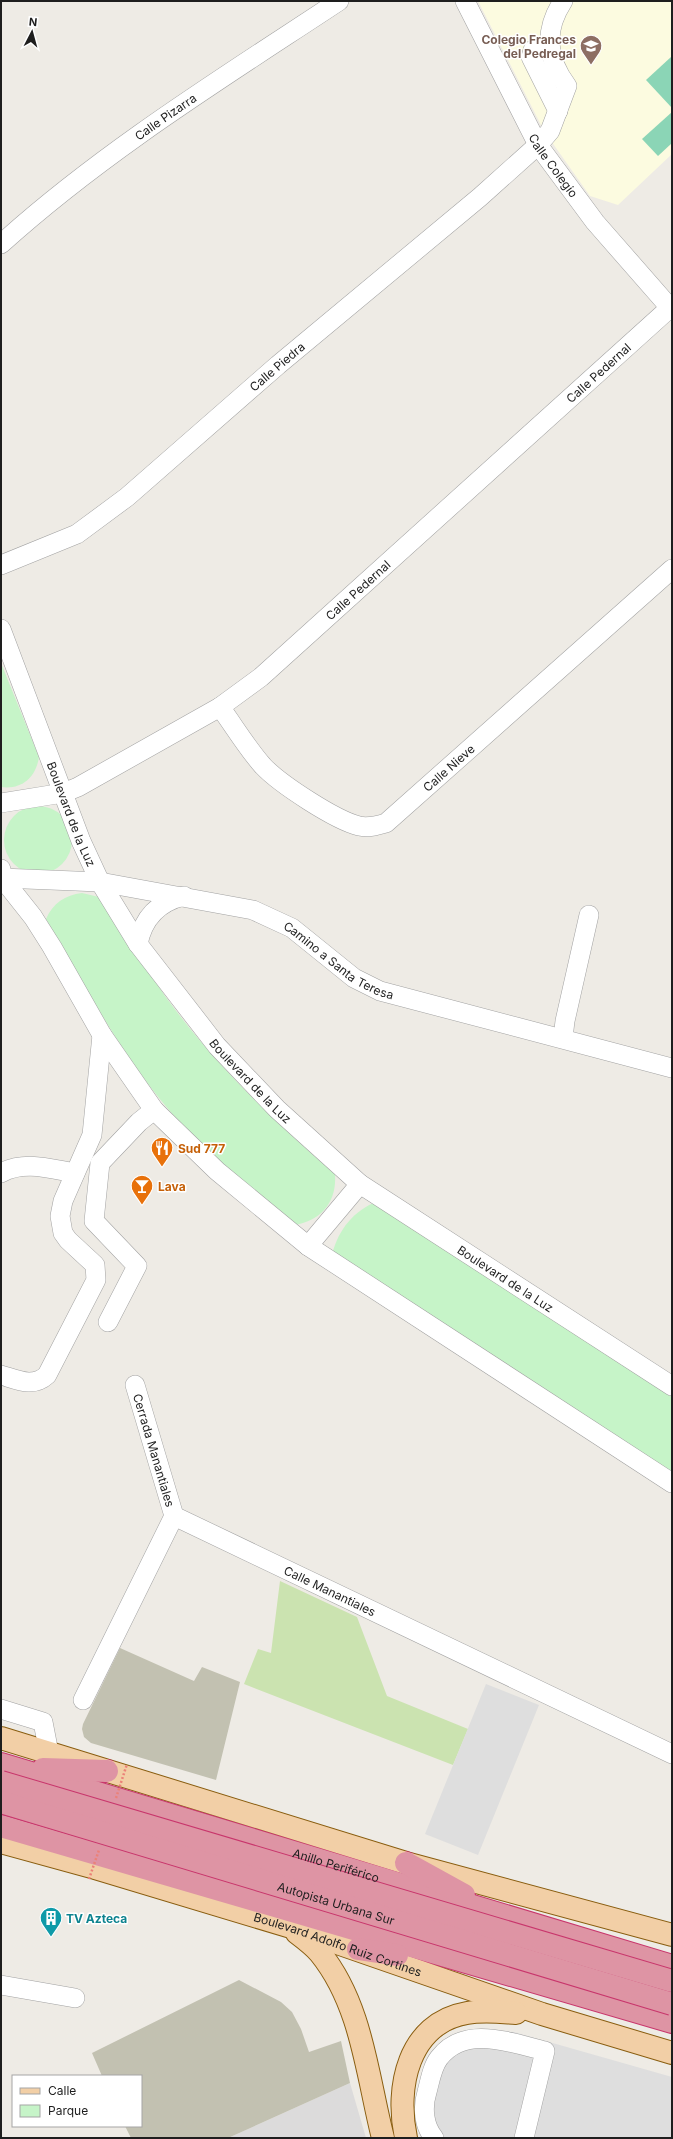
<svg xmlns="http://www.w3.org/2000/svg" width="673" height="2139" font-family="Inter,sans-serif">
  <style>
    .residential { fill: #dcdbdb }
    .education { fill: #fcfbe0 }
    .construction { fill: #c2c1b1 }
    .grass { fill: #cbe3b0 }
    .park { fill: #c6f4c8 }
    .pitch { fill: #8bd5b6 }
    .parking { fill: #dedede }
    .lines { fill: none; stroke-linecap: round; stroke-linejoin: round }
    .minor-casing { stroke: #a2a2a2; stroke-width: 20 }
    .major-casing { stroke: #895d0f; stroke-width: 24 }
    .highway-casing { stroke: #c8366c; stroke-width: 24 }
    .minor { stroke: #fff; stroke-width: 19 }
    .major { stroke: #f2cfa6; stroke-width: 22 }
    .highway { stroke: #de94a4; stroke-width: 22 }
    .highway-bridge-casing { stroke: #c8366c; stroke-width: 24; stroke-linecap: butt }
    .path-bridge { stroke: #eb8178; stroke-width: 2.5; stroke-dasharray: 2 2; stroke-linecap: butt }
    .highway-bridge { stroke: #de94a4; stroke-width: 22 }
    .labels { text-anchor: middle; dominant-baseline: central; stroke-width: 3; stroke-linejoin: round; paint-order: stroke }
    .education-label { font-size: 12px; font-weight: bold; fill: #785e54; stroke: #fff; text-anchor: end }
    .street-label { font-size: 12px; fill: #1e1e1e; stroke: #fff }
    .food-label { font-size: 12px; font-weight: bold; fill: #c56008; stroke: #fff; text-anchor: start }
    .culture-label { font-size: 12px; font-weight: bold; fill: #0d838f; stroke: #fff; text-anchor: start }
  </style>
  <rect width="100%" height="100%" fill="#eeebe5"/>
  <path class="residential" d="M 350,2083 L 366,2138 L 228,2138 Z"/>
  <path class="education" d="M 478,1 L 672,1 L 672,154 L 618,205 L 590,196 L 544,131 Z"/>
  <g class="construction">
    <path d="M 120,1648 L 194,1681 L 202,1667 L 240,1682 L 216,1780 L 91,1743 L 84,1737 L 82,1729 L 83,1724 Z"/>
    <path d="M 239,1980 L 281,2002 L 292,2012 L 301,2029 L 309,2052 L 341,2041 L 350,2083 L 228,2138 L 131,2138 L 125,2126 L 141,2126 L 141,2076 L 102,2076 L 92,2053 Z"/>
  </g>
  <path class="grass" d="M 280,1581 L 357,1617 L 387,1696 L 468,1729 L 453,1765 L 244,1684 L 258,1649 L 271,1653 Z"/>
  <g class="park">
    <path d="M 1,663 L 39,757 C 36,777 22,790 1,787 Z"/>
    <circle cx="38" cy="840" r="34"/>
    <path d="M 82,893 L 99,897 C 122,930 143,963 165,996 C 213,1062 273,1121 335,1174 C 337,1202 321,1221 294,1225 C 246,1187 197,1146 159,1098 C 115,1043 81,980 46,919 C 53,903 65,895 82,893 Z"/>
    <path d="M 378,1201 L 672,1397 L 672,1475 L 332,1254 C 339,1229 353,1211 378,1201 Z"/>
  </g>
  <g class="pitch">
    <path d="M 671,57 L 672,58 L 672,108 L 646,80 Z"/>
    <path d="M 672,112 L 672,143 L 658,156 L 642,139 Z"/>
  </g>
  <g class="parking">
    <path d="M 486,1684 L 539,1705 L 478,1855 L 425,1834 Z"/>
    <path d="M 480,2031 L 514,2032 L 672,2077 L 672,2138 L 422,2138 L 419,2130 L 427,2062 Z"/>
  </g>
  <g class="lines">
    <g class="minor-casing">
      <g id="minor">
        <path id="s1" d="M 465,1 L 538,145 L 595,222 L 672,310"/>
        <path d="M 550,44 L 533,50 L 531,57 L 558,111"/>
        <path id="s2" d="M 1,244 C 104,151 224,77 339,1"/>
        <path id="s3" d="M 1,565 L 77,534 L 127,497 L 278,365 L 480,197 L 538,145 L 550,131 L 567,86 C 546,58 544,30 563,1"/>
        <path id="s4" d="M 1,629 L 81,841 L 100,882 L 138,944 L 217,1046 L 277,1109 L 360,1184 L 672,1386"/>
        <path id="s5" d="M 220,707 C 234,726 247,748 263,766 C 280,784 335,820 359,826 C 368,828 376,826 386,823 L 672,569"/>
        <path id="s6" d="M 1,803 L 63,793 L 78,787 L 220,707 L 261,677 L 672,306"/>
        <path d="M 1,869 L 2,878 L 33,917 L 52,947 L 102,1035 L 154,1110 L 217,1171 L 308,1246 L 672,1483"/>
        <path id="s7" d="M 1,878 L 100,882 L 253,910 L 292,928 L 354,978 L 380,991 L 672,1068"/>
        <path d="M 138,944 C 143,918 158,902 184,896"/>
        <path d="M 563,1038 L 565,1021 L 589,915"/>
        <path d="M 1,1173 C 24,1160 51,1169 75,1173"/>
        <path d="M 308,1246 L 360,1184"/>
        <path d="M 108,1322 L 137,1266 L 94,1221 L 100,1163 L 139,1122 L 154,1110"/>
        <path d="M 1,1375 C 18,1380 33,1388 47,1375 L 96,1280 L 95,1265 L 68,1240 L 63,1233 L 60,1216 L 63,1201 L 92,1135 L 102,1035"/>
        <path id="s8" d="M 135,1385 L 174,1516"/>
        <path id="s9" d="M 174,1516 L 672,1754"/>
        <path d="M 83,1700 L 174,1516"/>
        <path d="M 1,1709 L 43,1722 L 49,1753"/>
        <path d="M 1,1985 L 75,1998"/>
        <path d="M 434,2138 C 424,2126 422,2108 427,2092 C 430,2081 432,2067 439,2058 C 465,2024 511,2043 545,2051 L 524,2138"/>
      </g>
    </g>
    <g class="major-casing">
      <g id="major">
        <path d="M 1,1738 L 406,1863 L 672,1935"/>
        <path id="s10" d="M 1,1842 L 95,1868 L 291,1927 L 542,2014 L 672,2053"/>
        <path d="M 297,1933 C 305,1939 314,1946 320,1953 C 362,2005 367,2075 383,2138"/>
        <path d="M 406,2138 C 395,2088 408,2023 467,2013 C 483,2010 500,2012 516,2013"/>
      </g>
    </g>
    <g class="highway-casing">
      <g id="highway">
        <path id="s11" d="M 1,1764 L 672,1966"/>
        <path d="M 43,1769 L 107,1771"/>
        <path d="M 1,1826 L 672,2022"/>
        <path d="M 406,1863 L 464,1895"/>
        <path d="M 358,1949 L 397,1955"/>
      </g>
    </g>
    <use href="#minor" class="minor"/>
    <use href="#major" class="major"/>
    <use href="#highway" class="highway"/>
    <g class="highway-bridge-casing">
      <g id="highway-bridge">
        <path d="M 1,1782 L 672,1981"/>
        <path id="s12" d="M 1,1802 L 672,2004"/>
      </g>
    </g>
    <g class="path-bridge">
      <path d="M 116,1798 L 127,1764"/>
      <path d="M 89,1879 L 99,1850"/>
    </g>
    <use href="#highway-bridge" class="highway-bridge"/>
  </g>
  <defs>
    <g id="school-pin" transform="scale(1.15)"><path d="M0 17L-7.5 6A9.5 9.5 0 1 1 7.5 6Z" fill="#8d6e63" stroke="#fff"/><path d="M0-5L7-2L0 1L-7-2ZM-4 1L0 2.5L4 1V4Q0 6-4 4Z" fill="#fff"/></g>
    <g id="restaurant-pin" transform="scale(1.15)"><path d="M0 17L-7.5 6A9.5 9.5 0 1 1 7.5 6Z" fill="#e8710a" stroke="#fff"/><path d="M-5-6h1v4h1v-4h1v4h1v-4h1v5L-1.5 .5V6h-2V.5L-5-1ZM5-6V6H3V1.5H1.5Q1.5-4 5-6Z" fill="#fff"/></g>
    <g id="bar-pin" transform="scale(1.15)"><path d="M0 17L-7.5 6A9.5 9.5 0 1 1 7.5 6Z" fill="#e8710a" stroke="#fff"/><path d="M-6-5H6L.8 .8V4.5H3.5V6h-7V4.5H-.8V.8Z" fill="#fff"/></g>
    <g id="building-pin" transform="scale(1.15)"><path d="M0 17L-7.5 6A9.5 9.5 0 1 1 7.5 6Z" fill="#0f9aa8" stroke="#fff"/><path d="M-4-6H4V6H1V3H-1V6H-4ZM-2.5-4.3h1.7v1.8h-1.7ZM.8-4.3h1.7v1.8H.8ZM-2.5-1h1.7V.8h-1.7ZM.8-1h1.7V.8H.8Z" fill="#fff"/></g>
  </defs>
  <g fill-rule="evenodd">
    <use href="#school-pin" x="591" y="46"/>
    <use href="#restaurant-pin" x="162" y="1148"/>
    <use href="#bar-pin" x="142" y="1186"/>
    <use href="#building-pin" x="51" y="1918"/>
  </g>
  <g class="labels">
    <g class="education-label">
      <text x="576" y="39">Colegio Frances<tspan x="576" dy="14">del Pedregal</tspan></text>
    </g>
    <g class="street-label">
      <text stroke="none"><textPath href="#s2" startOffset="208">Calle Pizarra</textPath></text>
      <text stroke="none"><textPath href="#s1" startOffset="187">Calle Colegio</textPath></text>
      <text stroke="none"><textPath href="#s3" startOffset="343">Calle Piedra</textPath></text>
      <text stroke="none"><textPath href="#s6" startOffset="747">Calle Pedernal</textPath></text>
      <text stroke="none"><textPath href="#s6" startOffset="423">Calle Pedernal</textPath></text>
      <text stroke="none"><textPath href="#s5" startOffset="298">Calle Nieve</textPath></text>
      <text stroke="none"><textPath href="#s4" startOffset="198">Boulevard de la Luz</textPath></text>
      <text stroke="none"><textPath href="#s7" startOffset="355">Camino a Santa Teresa</textPath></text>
      <text stroke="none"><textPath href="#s4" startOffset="522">Boulevard de la Luz</textPath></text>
      <text stroke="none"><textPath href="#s4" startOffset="846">Boulevard de la Luz</textPath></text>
      <text stroke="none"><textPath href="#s8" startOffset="68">Cerrada Manantiales</textPath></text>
      <text stroke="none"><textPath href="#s9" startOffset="173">Calle Manantiales</textPath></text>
      <text stroke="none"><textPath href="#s11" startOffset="350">Anillo Periférico</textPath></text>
      <text stroke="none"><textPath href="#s12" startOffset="350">Autopista Urbana Sur</textPath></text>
      <text stroke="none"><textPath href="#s10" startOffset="352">Boulevard Adolfo Ruiz Cortines</textPath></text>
    </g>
    <g class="food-label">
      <text x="178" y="1148">Sud 777</text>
      <text x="158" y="1186">Lava</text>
    </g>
    <g class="culture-label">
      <text x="66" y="1918">TV Azteca</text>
    </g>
  </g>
  <rect width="673" height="2139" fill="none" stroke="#1e1e1e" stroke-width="4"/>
  <rect x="12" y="2075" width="130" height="52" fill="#ffffff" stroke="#a5a5a5"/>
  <rect x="20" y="2088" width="20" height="6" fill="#f2cfa6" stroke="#a5a5a5"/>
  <text x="48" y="2095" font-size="12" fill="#1e1e1e">Calle</text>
  <rect x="20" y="2105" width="20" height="12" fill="#c6f4c8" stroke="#a5a5a5"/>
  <text x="48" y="2115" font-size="12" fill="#1e1e1e">Parque</text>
  <g transform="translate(32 32) rotate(6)" stroke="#ffffff" stroke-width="3" paint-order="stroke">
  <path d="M0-3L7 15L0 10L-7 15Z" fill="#1e1e1e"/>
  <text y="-6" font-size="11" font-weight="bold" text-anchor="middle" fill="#1e1e1e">N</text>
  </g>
</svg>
